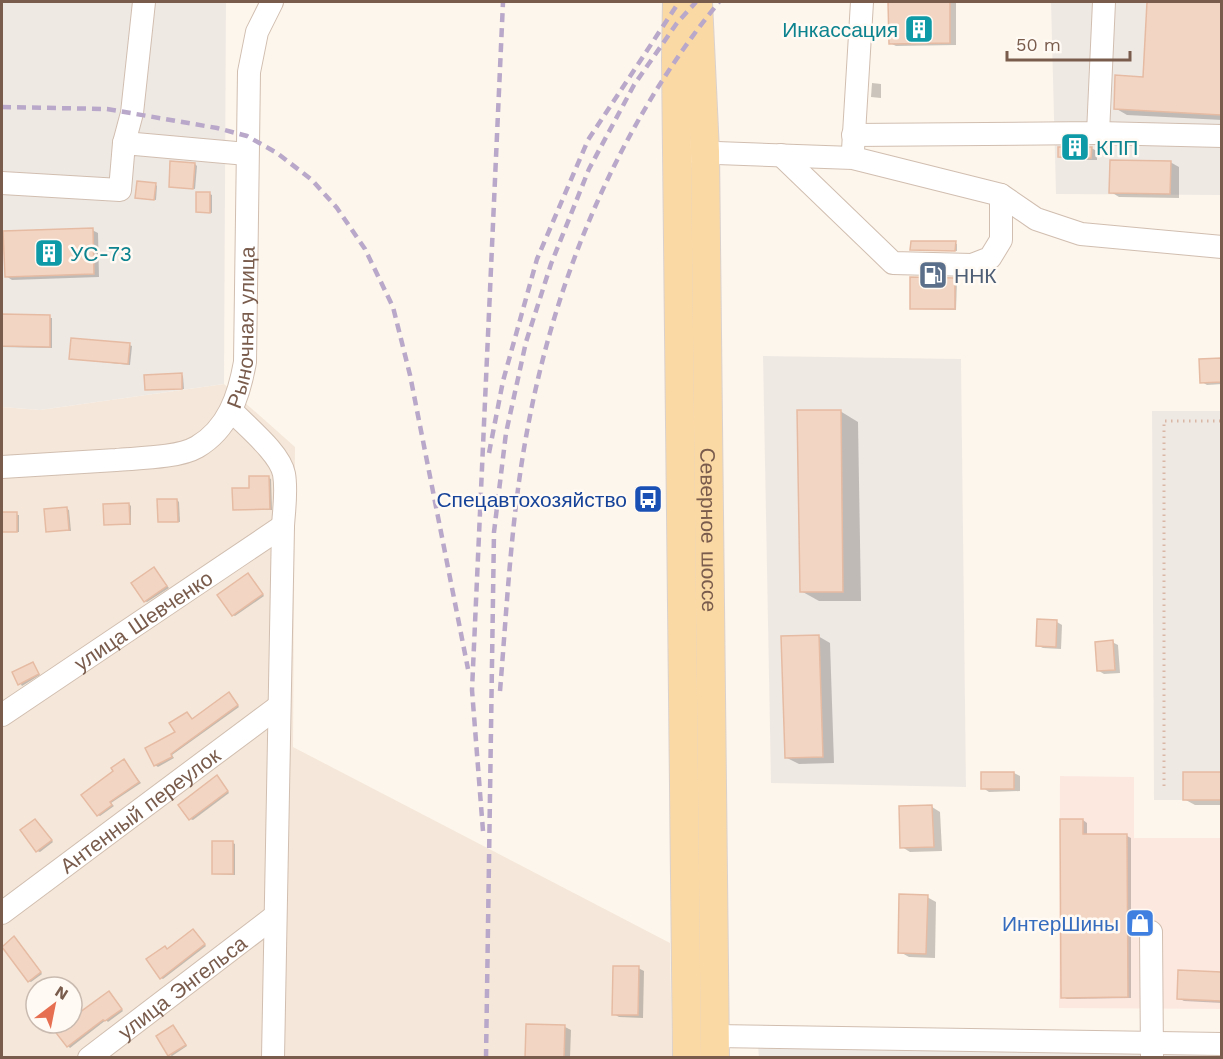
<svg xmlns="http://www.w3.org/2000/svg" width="1223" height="1059" font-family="'Work Sans',sans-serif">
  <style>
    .residential { fill: #f5e8da; fill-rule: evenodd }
    .commercial { fill: #fde8e0 }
    .industrial { fill: #efe9e4 }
    .shadow { fill: #0003 }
    .building { fill: #f3d5c3; stroke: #e6bba3; stroke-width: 1.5 }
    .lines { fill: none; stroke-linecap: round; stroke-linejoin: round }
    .minor-casing { stroke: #d1beb0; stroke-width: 24 }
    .major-casing { stroke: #dad1cd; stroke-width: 30 }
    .path { stroke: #d9b8a5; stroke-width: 3; stroke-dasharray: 1.5 4.5; stroke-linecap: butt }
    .minor { stroke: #fff; stroke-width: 22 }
    .major { stroke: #fbd9a5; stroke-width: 28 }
    .rail { stroke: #b9a8c9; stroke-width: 4.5; stroke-dasharray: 9 6; stroke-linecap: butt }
    .labels { text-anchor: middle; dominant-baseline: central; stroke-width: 5; stroke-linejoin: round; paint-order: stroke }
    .culture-label { font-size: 21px; fill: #0d838f; stroke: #fffaf3; text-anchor: start }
    .service-label { font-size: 21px; fill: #4e5e75; stroke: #fffaf3; text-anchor: start }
    .street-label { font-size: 21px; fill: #7a5c4d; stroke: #fffaf3 }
    .transit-label { font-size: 21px; fill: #164399; stroke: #fffaf3; text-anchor: end }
    .shop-label { font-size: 21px; fill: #366cbe; stroke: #fffaf3; text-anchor: end }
  </style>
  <rect width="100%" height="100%" fill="#fdf6ec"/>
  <path class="residential" d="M 224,384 L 295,447 L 293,747 L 670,943 L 672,1057 L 2,1057 L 2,407 L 40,410 ZM 36,987 L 72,987 L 72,1023 L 36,1023 Z"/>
  <path class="commercial" d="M 1060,776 L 1134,777 L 1134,838 L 1221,838 L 1221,1009 L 1059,1008 Z"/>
  <g class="industrial">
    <path d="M 2,2 L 226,2 L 224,384 L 40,410 L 2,407 Z"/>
    <path d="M 1051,2 L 1221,2 L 1221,195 L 1056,194 Z"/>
    <path d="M 763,356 L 961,359 L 966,787 L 771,783 Z"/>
    <path d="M 1152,411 L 1221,411 L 1221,800 L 1154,800 Z"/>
    <path d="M 758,1046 L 1221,1050 L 1222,1057 L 759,1058 Z"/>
  </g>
  <g class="shadow">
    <path d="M 890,2 L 956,2 L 956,45 L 896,46 L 890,43 Z"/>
    <path d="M 1149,2 L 1222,2 L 1222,120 L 1127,115 L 1115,108 L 1145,78 Z"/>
    <path d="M 872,83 L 881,84 L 881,98 L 871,97 Z"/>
    <path d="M 1091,148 L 1097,151 L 1097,160 L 1065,160 L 1059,156 Z"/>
    <path d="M 1170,162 L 1179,167 L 1179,198 L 1119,197 L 1111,192 Z"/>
    <path d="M 195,164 L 197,166 L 195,189 L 170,186 Z"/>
    <path d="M 155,184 L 157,186 L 156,200 L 137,197 Z"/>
    <path d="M 210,194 L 212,195 L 212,213 L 197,211 Z"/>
    <path d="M 92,230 L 98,233 L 99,277 L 12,280 L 6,276 Z"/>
    <path d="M 955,243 L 957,244 L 957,251 L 912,249 Z"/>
    <path d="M 955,280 L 957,281 L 956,310 L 914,309 Z"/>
    <path d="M 2,316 L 52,318 L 52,348 L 2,347 Z"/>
    <path d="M 129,345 L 132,346 L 130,365 L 73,359 Z"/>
    <path d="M 1222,359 L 1222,384 L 1207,385 L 1202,382 L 1201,360 Z"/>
    <path d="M 181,374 L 183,376 L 184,389 L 146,389 Z"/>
    <path d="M 840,411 L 858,422 L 861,601 L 819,601 L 801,591 Z"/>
    <path d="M 269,478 L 271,479 L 272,510 L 234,509 Z"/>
    <path d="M 177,500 L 179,502 L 180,522 L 160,521 L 159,501 Z"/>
    <path d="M 129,504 L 131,506 L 131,525 L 105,524 Z"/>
    <path d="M 67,509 L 69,510 L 71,531 L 47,531 Z"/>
    <path d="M 2,514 L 19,515 L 19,532 L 2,532 Z"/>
    <path d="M 154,569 L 169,588 L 147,602 L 145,601 Z"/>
    <path d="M 249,575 L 264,596 L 235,616 L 233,615 Z"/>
    <path d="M 1057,622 L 1062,625 L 1061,649 L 1043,648 L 1037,645 Z"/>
    <path d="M 818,636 L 830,643 L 834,763 L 799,764 L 787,758 Z"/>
    <path d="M 1112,642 L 1118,645 L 1120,673 L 1104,674 L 1099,671 Z"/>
    <path d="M 33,664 L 40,675 L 22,686 L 14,673 Z"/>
    <path d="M 231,696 L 239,707 L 172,755 L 174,758 L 158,767 L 155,765 L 147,748 L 177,732 L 187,713 L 193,720 Z"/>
    <path d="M 124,761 L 141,783 L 111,803 L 114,806 L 100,816 L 98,815 L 115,771 Z"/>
    <path d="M 983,773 L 1014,773 L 1020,776 L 1020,791 L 989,792 L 983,788 Z"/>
    <path d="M 1184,773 L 1222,773 L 1222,805 L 1195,805 L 1184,799 Z"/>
    <path d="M 219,778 L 229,793 L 193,820 L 190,819 L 180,805 Z"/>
    <path d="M 932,807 L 940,812 L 942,851 L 910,852 L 902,847 Z"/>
    <path d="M 1083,820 L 1087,823 L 1087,836 L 1127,836 L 1131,838 L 1131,998 L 1067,999 L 1063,997 Z"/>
    <path d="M 36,821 L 53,842 L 40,852 L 37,851 Z"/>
    <path d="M 233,843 L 235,844 L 235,875 L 213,874 Z"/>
    <path d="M 927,897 L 936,902 L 935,958 L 909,957 L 900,952 Z"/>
    <path d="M 195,932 L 206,946 L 163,979 L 161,978 L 168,950 Z"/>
    <path d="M 16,939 L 42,974 L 31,982 L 29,981 Z"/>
    <path d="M 638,968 L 644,971 L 643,1018 L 619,1017 L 614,1014 Z"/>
    <path d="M 1179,972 L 1222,973 L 1222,1003 L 1184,1001 L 1178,998 Z"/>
    <path d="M 110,993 L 123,1011 L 108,1022 L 106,1020 L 70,1048 L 68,1046 L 55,1029 L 64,1023 L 72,1023 L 72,1018 Z"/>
    <path d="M 527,1025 L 565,1027 L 571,1030 L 570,1058 L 526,1058 Z"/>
    <path d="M 173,1027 L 187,1046 L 172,1056 L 170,1055 Z"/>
  </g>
  <g class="building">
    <path d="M 888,2 L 950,2 L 950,43 L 889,44 Z"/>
    <path d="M 1147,2 L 1221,2 L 1221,115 L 1114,109 L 1115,75 L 1143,77 Z"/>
    <path d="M 1058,147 L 1092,147 L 1091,158 L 1058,157 Z"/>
    <path d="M 1110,160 L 1171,161 L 1170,194 L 1109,193 Z"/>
    <path d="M 170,161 L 195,163 L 193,189 L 169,187 Z"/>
    <path d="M 137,181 L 156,183 L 154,200 L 135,198 Z"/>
    <path d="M 196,192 L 210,192 L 210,213 L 196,212 Z"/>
    <path d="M 93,228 L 94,274 L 5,277 L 3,231 Z"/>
    <path d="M 911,241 L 956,241 L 955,251 L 910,250 Z"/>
    <path d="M 910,277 L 955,278 L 955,309 L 910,309 Z"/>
    <path d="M 2,314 L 50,315 L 50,347 L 2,346 Z"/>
    <path d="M 71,338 L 130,343 L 128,364 L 69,359 Z"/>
    <path d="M 1221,358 L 1221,382 L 1200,383 L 1199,359 Z"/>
    <path d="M 182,373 L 182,389 L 145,390 L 144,375 Z"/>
    <path d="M 797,410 L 841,410 L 843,592 L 800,592 Z"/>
    <path d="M 249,476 L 269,476 L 270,509 L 233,510 L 232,488 L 249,488 Z"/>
    <path d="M 157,499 L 177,499 L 178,522 L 158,522 Z"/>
    <path d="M 129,503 L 130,524 L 104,525 L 103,504 Z"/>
    <path d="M 67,507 L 69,530 L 46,532 L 44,509 Z"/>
    <rect x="2" y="512" width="15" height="20"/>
    <path d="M 154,567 L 167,586 L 144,602 L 131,583 Z"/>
    <path d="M 248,573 L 263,594 L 232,616 L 217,595 Z"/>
    <path d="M 1037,619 L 1057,620 L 1056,647 L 1036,646 Z"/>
    <path d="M 819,635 L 823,757 L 785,758 L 781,636 Z"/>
    <path d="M 1113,640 L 1115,670 L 1097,671 L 1095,642 Z"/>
    <path d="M 33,662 L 39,674 L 18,685 L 12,672 Z"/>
    <path d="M 229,692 L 238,705 L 171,754 L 172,757 L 154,766 L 145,748 L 175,732 L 169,723 L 187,712 L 192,719 Z"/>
    <path d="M 124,759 L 139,782 L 110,802 L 112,805 L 97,816 L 81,795 L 113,771 L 111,768 Z"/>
    <rect x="981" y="772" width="33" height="17"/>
    <rect x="1183" y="772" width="38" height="28"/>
    <path d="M 217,775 L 228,791 L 189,820 L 178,805 Z"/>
    <path d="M 932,805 L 934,847 L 900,848 L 899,806 Z"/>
    <path d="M 35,819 L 52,840 L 36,852 L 20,830 Z"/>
    <path d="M 1060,819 L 1083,819 L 1083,834 L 1127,834 L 1128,997 L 1061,998 Z"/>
    <rect x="212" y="841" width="21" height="33"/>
    <path d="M 899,894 L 928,895 L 926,954 L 898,953 Z"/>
    <path d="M 193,929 L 205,944 L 160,979 L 146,959 L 165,946 L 167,949 Z"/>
    <path d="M 14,936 L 41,972 L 28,982 L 2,947 Z"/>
    <path d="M 613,966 L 639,966 L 638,1015 L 612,1015 Z"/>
    <path d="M 1178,970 L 1221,972 L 1221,1001 L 1177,999 Z"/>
    <path d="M 109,991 L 122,1009 L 105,1021 L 103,1020 L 67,1047 L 53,1029 L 61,1023 L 72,1023 L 72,1018 Z"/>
    <path d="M 526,1024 L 565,1025 L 564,1058 L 525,1058 Z"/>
    <path d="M 173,1025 L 186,1045 L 168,1056 L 156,1036 Z"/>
  </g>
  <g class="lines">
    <g class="minor-casing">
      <g id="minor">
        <path d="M 1098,133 L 1222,136"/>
        <path d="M 853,135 L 1098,133 L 1104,2"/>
        <path d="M 124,143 L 132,113 L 144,2"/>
        <path d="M 853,150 L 862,2"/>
        <path d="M 690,152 L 853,158 L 1001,195 L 1036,219 L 1081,234 L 1222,247"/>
        <path d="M 781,155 L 893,263 L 972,265 L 990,258 L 1001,240 L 1001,195"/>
        <path d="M 2,183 L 120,190 L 124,143 L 247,154"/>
        <path d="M 231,410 C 246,426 280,453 284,474 C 287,491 284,509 283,526 L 273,1058"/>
        <path id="s1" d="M 2,467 C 40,465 78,462 116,460 C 138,458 178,458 197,447 C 228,429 239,396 245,362 L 249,72 L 257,32 L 272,2"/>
        <path id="s2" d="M 2,715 L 283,526"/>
        <path id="s3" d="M 2,913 L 279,706"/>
        <path d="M 1151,932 L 1152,1056"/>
        <path d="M 715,1036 L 1222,1044"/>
        <path id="s4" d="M 89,1058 L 275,916"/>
      </g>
    </g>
    <g class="major-casing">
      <g id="major">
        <path d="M 677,2 L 676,60 L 687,1058"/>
        <path id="s5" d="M 698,2 L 705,152 L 715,1058"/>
      </g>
    </g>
    <path class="path" d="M 1164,786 L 1164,421 L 1222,421"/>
    <use href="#minor" class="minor"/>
    <use href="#major" class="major"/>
    <g class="rail">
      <path d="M 2,107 L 107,109 L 217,128 L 247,136 L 277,153 L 312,180 L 337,208 L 365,249 L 393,307 L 410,375 L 468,669"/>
      <path d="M 489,453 L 503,381 L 537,259 L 588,140 L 679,2"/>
      <path d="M 500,691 C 507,606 511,521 526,437 C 554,279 618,126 719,2"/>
      <path d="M 483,831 L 472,690 L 503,2"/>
      <path d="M 486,1058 L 494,532 L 506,433 L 526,342 L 551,264 L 589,169 L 634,85 L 677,23 L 696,2"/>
    </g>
  </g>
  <defs>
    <g id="building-square" transform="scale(1.5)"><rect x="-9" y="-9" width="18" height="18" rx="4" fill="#0f9aa8" stroke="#fffaf3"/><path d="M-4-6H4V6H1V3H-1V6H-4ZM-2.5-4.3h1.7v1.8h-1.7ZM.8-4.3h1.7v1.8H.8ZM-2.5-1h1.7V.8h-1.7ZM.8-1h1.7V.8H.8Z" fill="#fff"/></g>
    <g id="fuel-square" transform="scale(1.5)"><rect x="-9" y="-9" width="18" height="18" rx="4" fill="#5c6f8a" stroke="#fffaf3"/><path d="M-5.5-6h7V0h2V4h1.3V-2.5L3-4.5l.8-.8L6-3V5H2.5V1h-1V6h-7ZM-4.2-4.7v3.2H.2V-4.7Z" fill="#fff"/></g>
    <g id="bus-square" transform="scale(1.5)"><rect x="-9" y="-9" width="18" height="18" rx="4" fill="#1a4fb4" stroke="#fffaf3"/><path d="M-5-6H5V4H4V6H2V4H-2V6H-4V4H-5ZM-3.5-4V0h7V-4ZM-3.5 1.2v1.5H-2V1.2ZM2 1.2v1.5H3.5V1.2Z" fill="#fff"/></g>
    <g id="shop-square" transform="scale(1.5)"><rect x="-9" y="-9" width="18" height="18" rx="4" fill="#3f7fe0" stroke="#fffaf3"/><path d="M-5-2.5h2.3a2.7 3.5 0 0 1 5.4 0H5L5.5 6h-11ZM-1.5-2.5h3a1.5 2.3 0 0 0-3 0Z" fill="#fff"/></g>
  </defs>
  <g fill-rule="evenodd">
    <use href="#building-square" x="919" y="29"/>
    <use href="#building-square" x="1075" y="147"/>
    <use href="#building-square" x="49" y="253"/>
    <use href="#fuel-square" x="933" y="275"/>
    <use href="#bus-square" x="648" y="499"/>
    <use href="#shop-square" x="1140" y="923"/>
  </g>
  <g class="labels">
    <g class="culture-label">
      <text x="898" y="29" text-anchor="end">Инкассация</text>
      <text x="1096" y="147">КПП</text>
      <text x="70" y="253">УС-73</text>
    </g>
    <g class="service-label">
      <text x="954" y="275">ННК</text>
    </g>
    <g class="street-label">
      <text stroke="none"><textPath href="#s1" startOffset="332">Рыночная улица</textPath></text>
      <text stroke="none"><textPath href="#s5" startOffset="528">Северное шоссе</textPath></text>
      <text stroke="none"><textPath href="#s2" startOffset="170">улица Шевченко</textPath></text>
      <text stroke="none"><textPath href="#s3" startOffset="172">Антенный переулок</textPath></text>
      <text stroke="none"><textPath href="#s4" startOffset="117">улица Энгельса</textPath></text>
    </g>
    <g class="transit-label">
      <text x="627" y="499">Спецавтохозяйство</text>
    </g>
    <g class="shop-label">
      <text x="1119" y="923">ИнтерШины</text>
    </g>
  </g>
  <rect width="1223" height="1059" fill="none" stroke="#7a5c4d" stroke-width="6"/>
  <g transform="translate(54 1005) rotate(32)"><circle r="28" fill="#fffaf3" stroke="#cabbb1" stroke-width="1.5"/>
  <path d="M0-4.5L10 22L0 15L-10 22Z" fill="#e76f51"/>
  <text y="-9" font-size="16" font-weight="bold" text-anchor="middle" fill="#7a5c4d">N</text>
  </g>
  <path d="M1007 51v9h123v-9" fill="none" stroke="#7a5c4d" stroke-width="3"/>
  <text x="1016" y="51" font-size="18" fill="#7a5c4d" stroke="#fffaf3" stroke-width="4.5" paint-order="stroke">50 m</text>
</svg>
